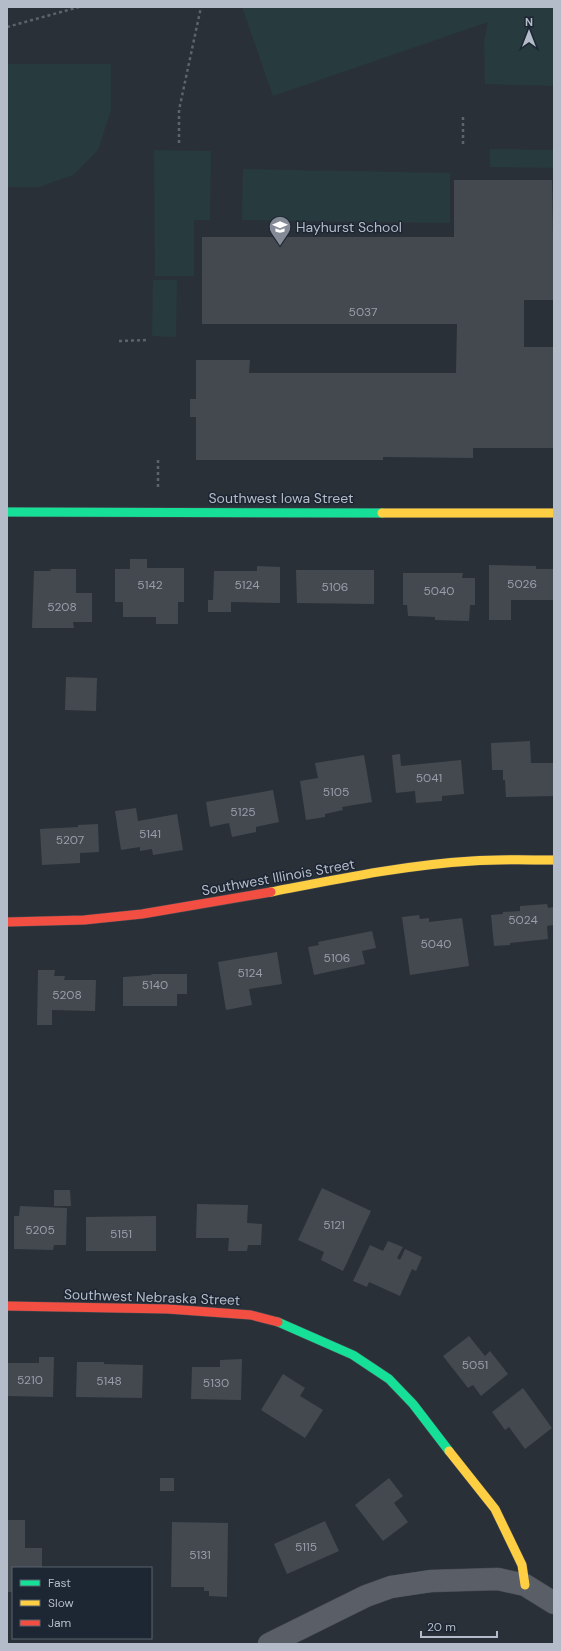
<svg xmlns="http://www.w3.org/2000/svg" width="561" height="1651" font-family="'DM Sans',sans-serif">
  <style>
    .green { fill: #273a3e }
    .building { fill: #444950 }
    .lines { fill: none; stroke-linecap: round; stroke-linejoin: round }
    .street-casing { stroke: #484c53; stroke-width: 23 }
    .fast-casing { stroke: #484c53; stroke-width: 10 }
    .slow-casing { stroke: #484c53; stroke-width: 10 }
    .jam-casing { stroke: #484c53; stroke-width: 10 }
    .path { stroke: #5d636a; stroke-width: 2.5; stroke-dasharray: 3 3; stroke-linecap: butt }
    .street { stroke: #5a5e66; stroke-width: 22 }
    .fast { stroke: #16e098; stroke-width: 9 }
    .slow { stroke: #ffcf43; stroke-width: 9 }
    .jam { stroke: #f24e42; stroke-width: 9 }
    .labels { text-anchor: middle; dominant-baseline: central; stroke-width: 3; stroke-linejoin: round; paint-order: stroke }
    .number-label { font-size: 12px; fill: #989fab }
    .poi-label { font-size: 14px; fill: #b4bcc9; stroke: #1d2633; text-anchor: start }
    .street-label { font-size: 14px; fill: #b4bcc9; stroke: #1d2633 }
  </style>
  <rect width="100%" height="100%" fill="#2a3038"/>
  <g class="green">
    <path d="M 242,7 L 554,7 L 554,86 L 485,84 L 484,42 L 488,22 L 273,96 Z"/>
    <path d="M 7,64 L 111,64 L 111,110 L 98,150 L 73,175 L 39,187 L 7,187 Z"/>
    <path d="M 490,149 L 554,150 L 554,168 L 490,167 Z"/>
    <path d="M 154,150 L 211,151 L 210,220 L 194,220 L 194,276 L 155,276 Z"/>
    <path d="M 243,169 L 450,173 L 450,223 L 242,220 Z"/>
    <path d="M 153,280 L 177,280 L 176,337 L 152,336 Z"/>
  </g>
  <g class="building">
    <path d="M 454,180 L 552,180 L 554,300 L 524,300 L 524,347 L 554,347 L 554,448 L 473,448 L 473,458 L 383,457 L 383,460 L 196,460 L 196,417 L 190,417 L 190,399 L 196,399 L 196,360 L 250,360 L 249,373 L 456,373 L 457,324 L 202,324 L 202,237 L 454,237 Z"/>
    <path d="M 130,559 L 147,559 L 147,568 L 184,568 L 184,602 L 178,602 L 178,624 L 156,624 L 156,617 L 123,617 L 123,602 L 115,602 L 115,569 L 130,569 Z"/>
    <path d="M 489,565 L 536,566 L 536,569 L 554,569 L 554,600 L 511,600 L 511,620 L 489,620 Z"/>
    <path d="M 257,566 L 280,567 L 280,603 L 231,602 L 231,612 L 208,612 L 208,600 L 213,600 L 214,571 L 257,571 Z"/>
    <path d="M 50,569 L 76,569 L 76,593 L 92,593 L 92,622 L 73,622 L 74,628 L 32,628 L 34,571 L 51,571 Z"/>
    <path d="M 296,570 L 374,570 L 374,604 L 297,603 Z"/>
    <path d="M 403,573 L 463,573 L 462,578 L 475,578 L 475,605 L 470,605 L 469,621 L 435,620 L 435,617 L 408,616 L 407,605 L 403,605 Z"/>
    <path d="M 66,677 L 97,678 L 96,711 L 65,710 Z"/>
    <path d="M 530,741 L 531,763 L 554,763 L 554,796 L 506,797 L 505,780 L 503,780 L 503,770 L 492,770 L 491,743 Z"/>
    <path d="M 400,754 L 401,766 L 461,760 L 464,794 L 442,796 L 442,801 L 416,803 L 415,791 L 396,793 L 392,755 Z"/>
    <path d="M 364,755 L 372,802 L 342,807 L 343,810 L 325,814 L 325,817 L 306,820 L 300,781 L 318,778 L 315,763 Z"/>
    <path d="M 273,790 L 279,822 L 256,827 L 256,832 L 232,837 L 229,823 L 210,827 L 206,802 Z"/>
    <path d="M 136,808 L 138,821 L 177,814 L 183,850 L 153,855 L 152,849 L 140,851 L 140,847 L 121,850 L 115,811 Z"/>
    <path d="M 98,824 L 99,852 L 80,853 L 80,863 L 42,865 L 40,829 L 78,827 L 78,825 Z"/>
    <path d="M 547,904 L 548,908 L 554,907 L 554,925 L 547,926 L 548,939 L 510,943 L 510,945 L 494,946 L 491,915 L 503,914 L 503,912 L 520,911 L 520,906 Z"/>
    <path d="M 419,915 L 420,919 L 429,918 L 429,922 L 462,918 L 469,966 L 410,975 L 402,917 Z"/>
    <path d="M 372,931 L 376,948 L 362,951 L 365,964 L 314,975 L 308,947 L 319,945 L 318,942 Z"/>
    <path d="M 277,952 L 282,984 L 249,989 L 252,1005 L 226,1010 L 218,962 Z"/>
    <path d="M 38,970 L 55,970 L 54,976 L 65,976 L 64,980 L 96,980 L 95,1011 L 52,1010 L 52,1025 L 37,1025 Z"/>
    <path d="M 151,974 L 187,974 L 187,994 L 177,994 L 177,1006 L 123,1006 L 123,977 L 152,975 Z"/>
    <path d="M 322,1188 L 371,1211 L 343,1271 L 321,1260 L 324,1252 L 298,1240 Z"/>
    <path d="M 54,1190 L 70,1190 L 71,1206 L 54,1206 Z"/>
    <path d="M 197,1204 L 248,1205 L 247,1223 L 262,1224 L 261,1245 L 248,1245 L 247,1251 L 228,1251 L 229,1238 L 196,1238 Z"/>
    <path d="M 20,1206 L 67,1208 L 66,1245 L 54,1245 L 53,1250 L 14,1249 L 14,1216 L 19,1216 Z"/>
    <path d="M 156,1216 L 156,1251 L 86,1251 L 86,1217 Z"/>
    <path d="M 388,1241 L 403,1247 L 397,1258 L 400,1260 L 405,1249 L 422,1257 L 416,1271 L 412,1269 L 400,1296 L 369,1282 L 367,1287 L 353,1281 L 370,1245 L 383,1251 Z"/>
    <path d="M 469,1336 L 485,1356 L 490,1351 L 508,1374 L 481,1396 L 473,1385 L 468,1388 L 443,1356 Z"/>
    <path d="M 39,1357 L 54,1357 L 53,1397 L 7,1396 L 7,1363 L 39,1363 Z"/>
    <path d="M 242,1359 L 241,1400 L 191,1399 L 192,1367 L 220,1367 L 220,1360 Z"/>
    <path d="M 77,1362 L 104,1362 L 104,1364 L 143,1365 L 142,1398 L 76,1397 Z"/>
    <path d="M 283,1374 L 305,1388 L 300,1396 L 323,1410 L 305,1438 L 261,1410 Z"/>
    <path d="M 523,1388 L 552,1428 L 525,1449 L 509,1427 L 505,1430 L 492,1412 Z"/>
    <rect x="160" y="1478" width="14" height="13"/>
    <path d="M 389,1478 L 403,1496 L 394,1503 L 408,1522 L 383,1541 L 355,1505 Z"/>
    <path d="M 7,1520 L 25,1520 L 25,1548 L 42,1548 L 42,1568 L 13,1568 L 13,1592 L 7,1592 Z"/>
    <path d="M 325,1521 L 339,1551 L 287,1574 L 274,1544 Z"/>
    <path d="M 172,1522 L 228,1523 L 227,1597 L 209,1596 L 209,1591 L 204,1591 L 204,1587 L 171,1587 Z"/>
  </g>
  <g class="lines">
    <g class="street-casing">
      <path id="street" d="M 269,1644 L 366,1596 L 391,1587 L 431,1581 L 498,1579 L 525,1585 L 554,1603"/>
    </g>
    <g class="fast-casing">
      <g id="fast">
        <path d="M 7,512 L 382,513"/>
        <path d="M 278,1322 L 353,1355 L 389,1379 L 413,1404 L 449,1451"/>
      </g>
    </g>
    <g class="slow-casing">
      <g id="slow">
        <path d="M 382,513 L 554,513"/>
        <path d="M 271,892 C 338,879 405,865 472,861 C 499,859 527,860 554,860"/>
        <path d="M 449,1451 L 495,1509 L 522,1565 L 525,1585"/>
      </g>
    </g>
    <g class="jam-casing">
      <g id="jam">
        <path d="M 7,922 L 84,920 L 142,914 L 271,892"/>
        <path d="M 7,1306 L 168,1309 L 251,1315 L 278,1322"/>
      </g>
    </g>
    <g class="path">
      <path d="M 7,27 L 79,7"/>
      <path d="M 179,143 L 179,110 L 201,7"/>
      <path d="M 463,144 L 463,117"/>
      <path d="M 119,341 L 149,340"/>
      <path d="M 158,460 L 158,489"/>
    </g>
    <use href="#street" class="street"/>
    <use href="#fast" class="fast"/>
    <use href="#slow" class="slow"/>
    <use href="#jam" class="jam"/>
  </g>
  <defs>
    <g id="school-pin" transform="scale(1.15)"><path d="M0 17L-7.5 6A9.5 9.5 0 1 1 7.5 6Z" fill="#848b96" stroke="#1d2633"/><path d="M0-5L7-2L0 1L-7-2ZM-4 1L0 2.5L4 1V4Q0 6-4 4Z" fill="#fff"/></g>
  </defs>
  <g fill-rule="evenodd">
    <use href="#school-pin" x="280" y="227"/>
  </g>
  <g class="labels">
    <g class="number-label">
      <text x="363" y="312">5037</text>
      <text x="522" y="584">5026</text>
      <text x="150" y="585">5142</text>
      <text x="247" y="585">5124</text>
      <text x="335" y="587">5106</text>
      <text x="439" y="591">5040</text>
      <text x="62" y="607">5208</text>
      <text x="429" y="778">5041</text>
      <text x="336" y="792">5105</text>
      <text x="243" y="812">5125</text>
      <text x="150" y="834">5141</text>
      <text x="70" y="840">5207</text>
      <text x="523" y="920">5024</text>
      <text x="436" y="944">5040</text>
      <text x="337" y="958">5106</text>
      <text x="250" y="973">5124</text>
      <text x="155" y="985">5140</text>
      <text x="67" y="995">5208</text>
      <text x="334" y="1225">5121</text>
      <text x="40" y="1230">5205</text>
      <text x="121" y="1234">5151</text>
      <text x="475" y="1365">5051</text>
      <text x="30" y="1380">5210</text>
      <text x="109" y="1381">5148</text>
      <text x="216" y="1383">5130</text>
      <text x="306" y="1547">5115</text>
      <text x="200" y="1555">5131</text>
    </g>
    <g class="poi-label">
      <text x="296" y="227">Hayhurst School</text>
    </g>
    <g class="street-label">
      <text x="281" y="498">Southwest Iowa Street</text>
      <text transform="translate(278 877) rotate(-10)">Southwest Illinois Street</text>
      <text transform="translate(152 1297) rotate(2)">Southwest Nebraska Street</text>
    </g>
  </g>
  <rect width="561" height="1651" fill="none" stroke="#b4bcc9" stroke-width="16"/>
  <rect x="12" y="1567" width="140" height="72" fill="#1d2633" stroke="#59626f"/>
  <rect x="20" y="1580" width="20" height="6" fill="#16e098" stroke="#59626f"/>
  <text x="48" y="1587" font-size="12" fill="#b4bcc9">Fast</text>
  <rect x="20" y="1600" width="20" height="6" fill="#ffcf43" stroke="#59626f"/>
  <text x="48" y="1607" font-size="12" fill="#b4bcc9">Slow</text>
  <rect x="20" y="1620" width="20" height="6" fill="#f24e42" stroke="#59626f"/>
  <text x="48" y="1627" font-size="12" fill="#b4bcc9">Jam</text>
  <g transform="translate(529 32)" stroke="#1d2633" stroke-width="3" paint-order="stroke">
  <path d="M0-3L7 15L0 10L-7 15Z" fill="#b4bcc9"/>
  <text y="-6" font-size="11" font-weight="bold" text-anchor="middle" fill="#b4bcc9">N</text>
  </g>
  <path d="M421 1631v6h76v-6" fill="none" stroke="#b4bcc9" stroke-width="2"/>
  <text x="427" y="1631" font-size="12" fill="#b4bcc9" stroke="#1d2633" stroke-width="3" paint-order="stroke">20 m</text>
</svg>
